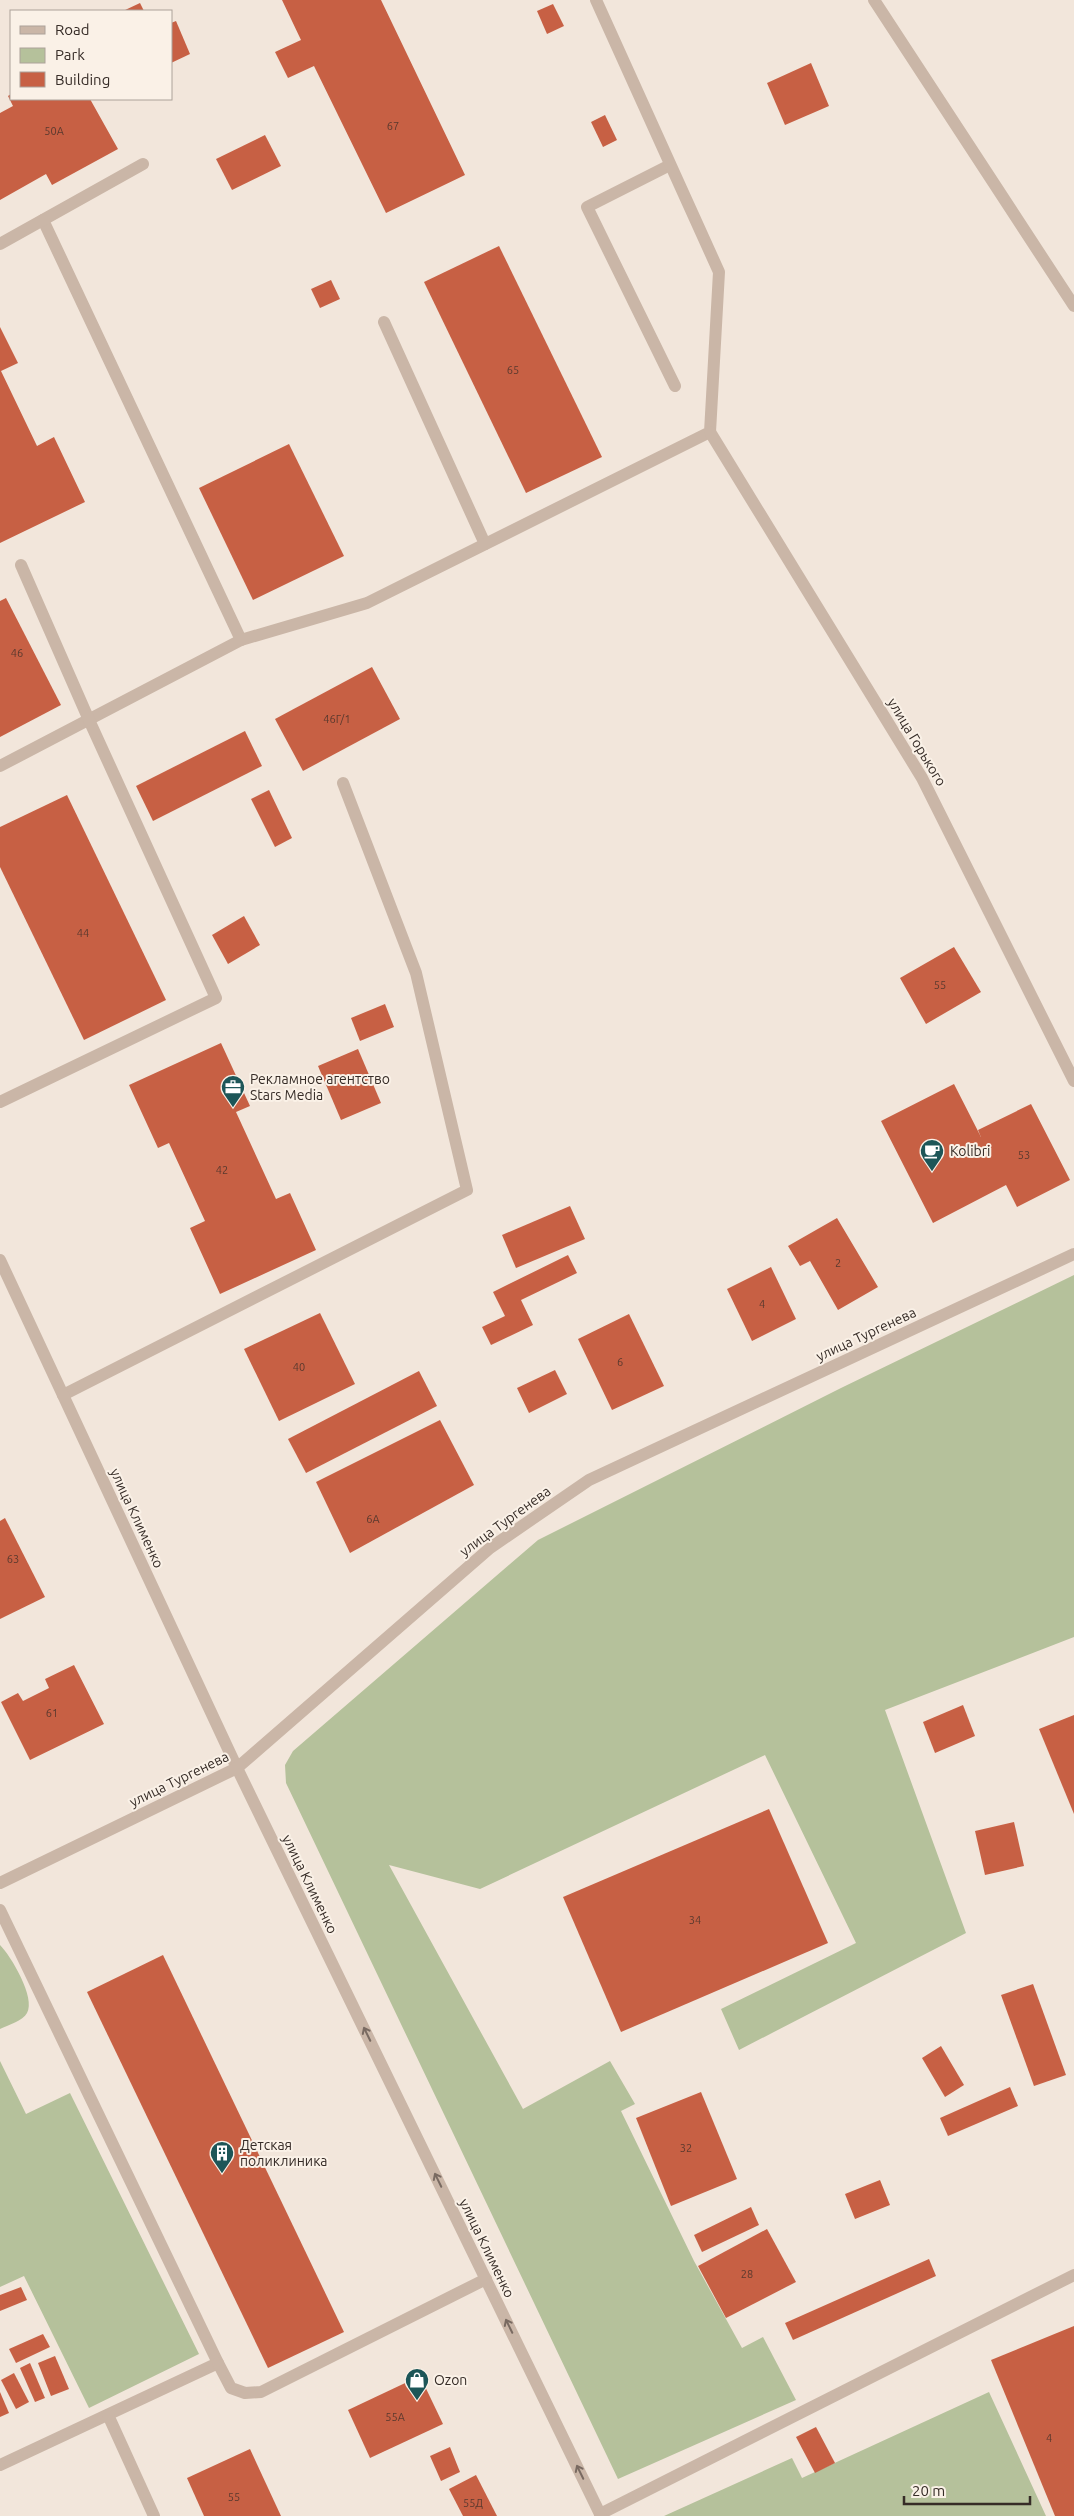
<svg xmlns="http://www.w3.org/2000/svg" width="1074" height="2516" font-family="Ubuntu,sans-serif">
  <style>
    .green { fill: #b5c19b }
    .building { fill: #c76044 }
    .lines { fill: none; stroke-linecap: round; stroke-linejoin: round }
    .lane { stroke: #cab6a7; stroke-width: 12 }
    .street { stroke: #cab6a7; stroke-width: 12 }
    .oneway { stroke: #796a61 }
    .labels { text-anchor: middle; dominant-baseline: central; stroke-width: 4; stroke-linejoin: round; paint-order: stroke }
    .number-label { font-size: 11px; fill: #5a392e }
    .street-label { font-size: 14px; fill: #362c27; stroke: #faf1e7 }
    .poi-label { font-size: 14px; fill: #362c27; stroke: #faf1e7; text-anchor: start }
  </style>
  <rect width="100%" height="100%" fill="#f2e6db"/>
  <g class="green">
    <path d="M 1074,1275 L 1074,1637 L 885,1710 L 966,1933 L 739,2050 L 721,2009 L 856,1943 L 765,1755 L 480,1889 L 389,1865 L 523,2109 L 610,2061 L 635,2104 L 621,2111 L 694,2261 L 742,2348 L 763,2337 L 796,2400 L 618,2479 L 286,1783 L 285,1765 L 293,1751 L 538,1540 L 841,1388 Z"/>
    <path d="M 0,1945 C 11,1956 36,1998 27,2013 C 23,2021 8,2025 0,2029 Z"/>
    <path d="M 0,2061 L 26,2114 L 70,2093 L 199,2354 L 89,2408 L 24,2276 L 0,2287 Z"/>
    <path d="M 989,2392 L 1046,2516 L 664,2516 L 792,2458 L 802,2478 Z"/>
  </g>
  <g class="building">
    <path d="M 282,0 L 381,0 L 465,175 L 386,213 L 314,66 L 288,78 L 275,52 L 301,40 Z"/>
    <path d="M 140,3 L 144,11 L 123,11 Z"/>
    <path d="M 553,4 L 564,26 L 547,34 L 537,11 Z"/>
    <path d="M 176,21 L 190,54 L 171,63 L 171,23 Z"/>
    <path d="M 811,63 L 829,106 L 785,125 L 767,83 Z"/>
    <path d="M 11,94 L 11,99 L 90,99 L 118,149 L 52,185 L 46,174 L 0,200 L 0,113 L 13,106 L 8,96 Z"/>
    <path d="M 605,115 L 617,140 L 603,147 L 591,122 Z"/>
    <path d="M 265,135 L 281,166 L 232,190 L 216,159 Z"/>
    <path d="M 499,246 L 602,457 L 526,493 L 424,282 Z"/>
    <path d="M 331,280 L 340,299 L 320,308 L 311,289 Z"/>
    <path d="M 0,327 L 18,363 L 1,371 L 37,446 L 54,437 L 85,502 L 0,543 Z"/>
    <path d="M 289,444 L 344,556 L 253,600 L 199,488 Z"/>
    <path d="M 6,598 L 61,705 L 0,737 L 0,601 Z"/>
    <path d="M 372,667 L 400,719 L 303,771 L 275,719 Z"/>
    <path d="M 245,731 L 262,766 L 153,821 L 136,786 Z"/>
    <path d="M 269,790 L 292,838 L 275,847 L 251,799 Z"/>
    <path d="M 67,795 L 166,1000 L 84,1040 L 0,867 L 0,827 Z"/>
    <path d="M 244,916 L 260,945 L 228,964 L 212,935 Z"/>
    <path d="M 954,947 L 981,992 L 926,1024 L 900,978 Z"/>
    <path d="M 385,1004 L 394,1027 L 360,1041 L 351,1018 Z"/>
    <path d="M 221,1043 L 250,1106 L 236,1112 L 276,1199 L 290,1193 L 316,1250 L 220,1294 L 190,1228 L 205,1221 L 169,1143 L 158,1148 L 129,1085 Z"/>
    <path d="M 358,1049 L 381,1103 L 341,1120 L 318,1066 Z"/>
    <path d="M 954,1084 L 981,1137 L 978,1130 L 1031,1104 L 1070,1180 L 1017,1207 L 1006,1185 L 933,1223 L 881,1121 Z"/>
    <path d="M 570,1206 L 585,1239 L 516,1268 L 502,1235 Z"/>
    <path d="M 837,1218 L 878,1287 L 838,1310 L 810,1261 L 800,1266 L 788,1246 Z"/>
    <path d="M 568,1255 L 577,1273 L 521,1300 L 533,1325 L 491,1345 L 482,1327 L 505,1316 L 493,1292 Z"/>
    <path d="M 771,1267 L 796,1319 L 752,1341 L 727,1289 Z"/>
    <path d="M 320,1313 L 355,1384 L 279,1421 L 244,1349 Z"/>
    <path d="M 629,1314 L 664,1386 L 612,1410 L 578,1339 Z"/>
    <path d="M 555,1370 L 567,1394 L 529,1413 L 517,1388 Z"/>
    <path d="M 419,1371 L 437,1406 L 306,1473 L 288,1439 Z"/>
    <path d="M 440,1420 L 474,1485 L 350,1553 L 316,1482 Z"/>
    <path d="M 5,1518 L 45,1597 L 0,1619 L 0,1521 Z"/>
    <path d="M 74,1665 L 104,1724 L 30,1760 L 1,1702 L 18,1693 L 23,1701 L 49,1688 L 45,1679 Z"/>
    <path d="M 963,1705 L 975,1736 L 935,1753 L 923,1722 Z"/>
    <path d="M 1074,1715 L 1074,1814 L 1039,1729 Z"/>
    <path d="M 769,1809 L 828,1943 L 621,2032 L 563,1897 Z"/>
    <path d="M 1014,1822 L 1024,1866 L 985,1875 L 975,1831 Z"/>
    <path d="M 163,1955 L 344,2332 L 268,2368 L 87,1992 Z"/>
    <path d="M 1033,1984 L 1066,2075 L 1034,2086 L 1001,1995 Z"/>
    <path d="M 941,2046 L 964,2085 L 945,2097 L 922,2058 Z"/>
    <path d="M 1010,2087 L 1018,2106 L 948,2136 L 940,2118 Z"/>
    <path d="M 701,2092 L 737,2179 L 671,2206 L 636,2118 Z"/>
    <path d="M 880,2180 L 890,2205 L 855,2219 L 845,2194 Z"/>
    <path d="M 751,2207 L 759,2225 L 702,2252 L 694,2235 Z"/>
    <path d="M 767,2229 L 796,2282 L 726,2318 L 698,2266 Z"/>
    <path d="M 929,2259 L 936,2276 L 793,2340 L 785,2323 Z"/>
    <path d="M 21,2287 L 27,2300 L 0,2311 L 0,2295 Z"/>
    <path d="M 1074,2326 L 1074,2516 L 1055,2516 L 991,2360 Z"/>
    <path d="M 43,2334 L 50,2347 L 16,2363 L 9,2349 Z"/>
    <path d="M 55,2356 L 69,2389 L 51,2396 L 38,2363 Z"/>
    <path d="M 30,2363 L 45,2398 L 35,2402 L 20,2368 Z"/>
    <path d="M 14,2373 L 29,2402 L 16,2409 L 1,2380 Z"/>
    <path d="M 420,2376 L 443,2424 L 370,2458 L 348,2410 Z"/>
    <path d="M 0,2392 L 9,2413 L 0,2417 Z"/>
    <path d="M 816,2427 L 835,2463 L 815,2473 L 796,2437 Z"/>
    <path d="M 450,2447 L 460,2472 L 441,2481 L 430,2456 Z"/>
    <path d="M 250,2449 L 281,2516 L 204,2516 L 187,2478 Z"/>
    <path d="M 476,2475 L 497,2516 L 463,2516 L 449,2489 Z"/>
  </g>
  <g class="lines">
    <g class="lane">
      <path d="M 874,0 L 1074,306"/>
      <path d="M 670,165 L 587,207 L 675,386"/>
      <path d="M 43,220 L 241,640"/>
      <path d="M 0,244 L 143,164"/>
      <path d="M 384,322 L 485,544"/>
      <path d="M 0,766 L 241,640 L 367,603 L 710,432 L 719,272 L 596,0"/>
      <path d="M 0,1102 L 216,998 L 89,720 L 21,565"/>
      <path d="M 63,1395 L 467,1190 L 416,973 L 343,783"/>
      <path d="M 0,1910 L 218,2363 L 0,2465"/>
      <path d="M 218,2363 L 231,2388 L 245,2393 L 261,2392 L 486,2279"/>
      <path d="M 108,2415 L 154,2516"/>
      <path d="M 600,2514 L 1074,2275"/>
    </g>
    <g class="street">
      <path d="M 710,432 L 922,778 L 1074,1081"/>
      <path d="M 0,1260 L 237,1768 L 601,2516"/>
      <path d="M 0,1883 L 237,1768 L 490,1548 L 589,1480 L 1074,1254"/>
    </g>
  </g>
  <defs><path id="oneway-shaft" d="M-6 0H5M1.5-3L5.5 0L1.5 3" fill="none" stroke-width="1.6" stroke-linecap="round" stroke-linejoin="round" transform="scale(1.25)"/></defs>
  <g class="oneway">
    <use href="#oneway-shaft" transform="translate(367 2034) rotate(-116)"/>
    <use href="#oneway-shaft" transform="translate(438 2180) rotate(-116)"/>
    <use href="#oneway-shaft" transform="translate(509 2326) rotate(-116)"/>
    <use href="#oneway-shaft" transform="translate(580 2472) rotate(-116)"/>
  </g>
  <defs>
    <g id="office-pin" transform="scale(1.25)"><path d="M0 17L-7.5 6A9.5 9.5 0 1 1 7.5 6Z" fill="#1d5658" stroke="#faf1e7"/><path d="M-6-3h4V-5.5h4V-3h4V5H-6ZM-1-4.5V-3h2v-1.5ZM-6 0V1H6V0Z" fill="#fff"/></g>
    <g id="cafe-pin" transform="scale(1.25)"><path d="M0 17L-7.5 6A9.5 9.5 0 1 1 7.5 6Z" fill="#1d5658" stroke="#faf1e7"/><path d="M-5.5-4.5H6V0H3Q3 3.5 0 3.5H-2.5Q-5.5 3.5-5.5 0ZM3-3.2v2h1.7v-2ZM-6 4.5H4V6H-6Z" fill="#fff"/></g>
    <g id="building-pin" transform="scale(1.25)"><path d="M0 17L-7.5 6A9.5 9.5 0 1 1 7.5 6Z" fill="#1d5658" stroke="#faf1e7"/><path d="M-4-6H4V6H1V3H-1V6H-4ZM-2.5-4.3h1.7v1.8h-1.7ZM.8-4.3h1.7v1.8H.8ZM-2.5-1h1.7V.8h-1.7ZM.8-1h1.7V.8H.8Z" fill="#fff"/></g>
    <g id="shop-pin" transform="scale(1.25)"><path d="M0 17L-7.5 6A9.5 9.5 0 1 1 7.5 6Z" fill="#1d5658" stroke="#faf1e7"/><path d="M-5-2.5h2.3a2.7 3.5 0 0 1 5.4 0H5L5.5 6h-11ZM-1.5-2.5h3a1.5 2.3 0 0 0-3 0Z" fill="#fff"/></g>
  </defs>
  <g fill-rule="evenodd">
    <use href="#office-pin" x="233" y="1087"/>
    <use href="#cafe-pin" x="932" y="1151"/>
    <use href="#building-pin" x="222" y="2153"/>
    <use href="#shop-pin" x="417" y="2380"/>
  </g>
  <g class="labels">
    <g class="number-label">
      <text x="393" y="126">67</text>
      <text x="54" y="131">50А</text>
      <text x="513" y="370">65</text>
      <text x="17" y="653">46</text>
      <text x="337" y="719">46Г/1</text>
      <text x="83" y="933">44</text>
      <text x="940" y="985">55</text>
      <text x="1024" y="1155">53</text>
      <text x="222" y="1170">42</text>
      <text x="838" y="1263">2</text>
      <text x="762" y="1304">4</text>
      <text x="620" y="1362">6</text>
      <text x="299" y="1367">40</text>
      <text x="373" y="1519">6А</text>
      <text x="13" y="1559">63</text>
      <text x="52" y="1713">61</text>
      <text x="695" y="1920">34</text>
      <text x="686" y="2148">32</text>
      <text x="747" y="2274">28</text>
      <text x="395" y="2417">55А</text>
      <text x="1049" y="2438">4</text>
      <text x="234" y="2497">55</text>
      <text x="473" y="2503">55Д</text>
    </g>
    <g class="street-label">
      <text transform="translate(917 742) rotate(59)">улица Горького</text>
      <text transform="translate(866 1334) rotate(-25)">улица Тургенева</text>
      <text transform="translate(137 1518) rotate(65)">улица Клименко</text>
      <text transform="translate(505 1521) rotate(-36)">улица Тургенева</text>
      <text transform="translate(179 1779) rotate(-26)">улица Тургенева</text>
      <text transform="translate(310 1884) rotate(64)">улица Клименко</text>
      <text transform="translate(487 2248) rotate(64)">улица Клименко</text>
    </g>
    <g class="poi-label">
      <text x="250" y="1079">Рекламное агентство<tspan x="250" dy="16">Stars Media</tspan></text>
      <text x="950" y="1151">Kolibri</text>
      <text x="240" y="2145">Детская<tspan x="240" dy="16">поликлиника</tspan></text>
      <text x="434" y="2380">Ozon</text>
    </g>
  </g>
  <rect x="10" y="10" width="162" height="90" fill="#faf1e7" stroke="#aca29a"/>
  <rect x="20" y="26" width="25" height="8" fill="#cab6a7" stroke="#aca29a"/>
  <text x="55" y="35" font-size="15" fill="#362c27">Road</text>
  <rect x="20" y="48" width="25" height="15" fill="#b5c19b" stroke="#aca29a"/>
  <text x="55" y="60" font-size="15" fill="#362c27">Park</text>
  <rect x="20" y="72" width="25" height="15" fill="#c76044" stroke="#aca29a"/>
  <text x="55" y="85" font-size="15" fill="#362c27">Building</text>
  <path d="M904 2496v8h126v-8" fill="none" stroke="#362c27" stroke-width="2.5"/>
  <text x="912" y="2496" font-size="15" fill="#362c27" stroke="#faf1e7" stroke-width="4" paint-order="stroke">20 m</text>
</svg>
